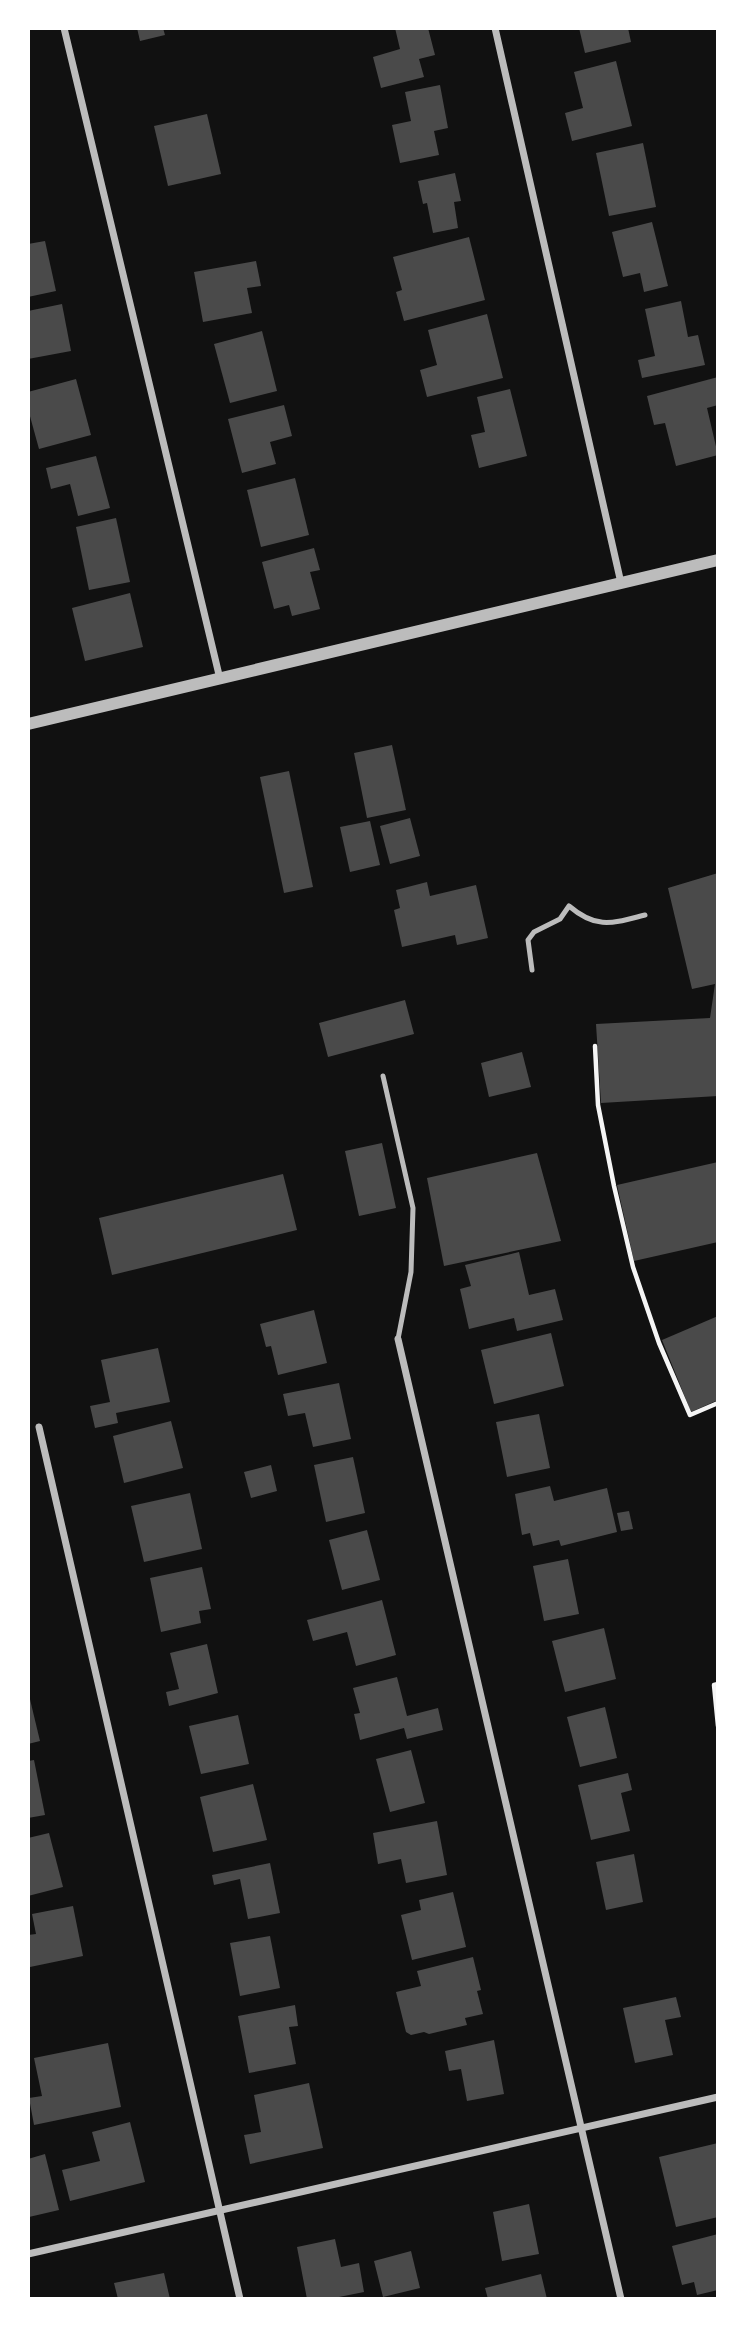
<svg xmlns="http://www.w3.org/2000/svg" width="746" height="2327" font-family="'Source Sans 3',sans-serif">
  <style>
    .building { fill: #4a4a4a }
    .lines { fill: none; stroke-linecap: round; stroke-linejoin: round }
    .path { stroke: #f5f5f5; stroke-width: 4.5 }
    .service { stroke: #bcbcbc; stroke-width: 5 }
    .minor { stroke: #bcbcbc; stroke-width: 7 }
    .tertiary { stroke: #bcbcbc; stroke-width: 12 }
  </style>
  <rect width="100%" height="100%" fill="#111"/>
  <g class="building">
    <path d="M 137,28 L 163,28 L 165,35 L 140,41 Z"/>
    <path d="M 395,28 L 428,28 L 435,55 L 419,59 L 424,77 L 381,88 L 373,57 L 400,49 Z"/>
    <path d="M 579,28 L 628,28 L 631,42 L 585,53 Z"/>
    <path d="M 616,61 L 632,126 L 572,141 L 565,113 L 583,108 L 574,72 Z"/>
    <path d="M 440,85 L 448,128 L 434,131 L 439,155 L 400,163 L 392,125 L 411,121 L 405,92 Z"/>
    <path d="M 207,114 L 221,174 L 168,186 L 154,126 Z"/>
    <path d="M 643,143 L 656,207 L 609,216 L 596,153 Z"/>
    <path d="M 455,173 L 461,201 L 454,202 L 458,228 L 433,233 L 427,203 L 423,204 L 418,181 Z"/>
    <path d="M 652,222 L 668,286 L 644,292 L 640,273 L 623,277 L 612,232 Z"/>
    <path d="M 469,237 L 485,300 L 404,321 L 396,292 L 402,290 L 393,257 Z"/>
    <path d="M 45,241 L 56,291 L 28,297 L 28,244 Z"/>
    <path d="M 256,261 L 261,286 L 247,288 L 252,313 L 203,322 L 194,272 Z"/>
    <path d="M 681,301 L 688,337 L 698,335 L 705,365 L 642,378 L 638,360 L 655,356 L 645,309 Z"/>
    <path d="M 62,304 L 71,351 L 28,359 L 28,311 Z"/>
    <path d="M 487,314 L 503,378 L 427,397 L 420,370 L 437,365 L 428,330 Z"/>
    <path d="M 262,331 L 277,391 L 230,403 L 214,344 Z"/>
    <path d="M 718,377 L 718,405 L 707,408 L 718,455 L 676,466 L 665,423 L 654,425 L 647,396 Z"/>
    <path d="M 76,379 L 91,435 L 39,449 L 28,409 L 28,392 Z"/>
    <path d="M 510,389 L 527,456 L 479,468 L 471,435 L 485,432 L 477,397 Z"/>
    <path d="M 284,405 L 292,436 L 270,442 L 276,464 L 242,473 L 228,419 Z"/>
    <path d="M 96,456 L 110,508 L 78,516 L 70,484 L 51,489 L 46,468 Z"/>
    <path d="M 295,478 L 309,535 L 261,547 L 247,490 Z"/>
    <path d="M 116,518 L 130,582 L 89,590 L 76,527 Z"/>
    <path d="M 314,548 L 320,570 L 310,572 L 320,609 L 292,616 L 289,605 L 274,609 L 262,562 Z"/>
    <path d="M 130,593 L 143,647 L 85,661 L 72,608 Z"/>
    <path d="M 392,745 L 406,810 L 367,818 L 354,753 Z"/>
    <path d="M 289,771 L 313,887 L 284,893 L 260,777 Z"/>
    <path d="M 410,818 L 420,856 L 390,864 L 380,826 Z"/>
    <path d="M 370,821 L 380,865 L 350,872 L 340,827 Z"/>
    <path d="M 718,873 L 718,1096 L 601,1103 L 596,1024 L 710,1018 L 715,984 L 692,989 L 668,888 Z"/>
    <path d="M 427,882 L 430,896 L 476,885 L 488,938 L 457,945 L 455,935 L 402,947 L 394,910 L 400,908 L 396,890 Z"/>
    <path d="M 405,1000 L 414,1034 L 328,1057 L 319,1023 Z"/>
    <path d="M 522,1052 L 531,1087 L 489,1097 L 481,1063 Z"/>
    <path d="M 382,1143 L 396,1208 L 359,1216 L 345,1151 Z"/>
    <path d="M 537,1153 L 561,1241 L 444,1266 L 427,1178 Z"/>
    <path d="M 718,1162 L 718,1242 L 634,1261 L 617,1185 Z"/>
    <path d="M 283,1174 L 297,1230 L 112,1275 L 99,1218 Z"/>
    <path d="M 519,1252 L 529,1295 L 555,1289 L 563,1320 L 517,1331 L 514,1318 L 469,1329 L 460,1289 L 471,1286 L 465,1265 Z"/>
    <path d="M 314,1310 L 327,1363 L 278,1375 L 271,1346 L 266,1347 L 260,1324 Z"/>
    <path d="M 718,1316 L 718,1400 L 691,1412 L 662,1340 Z"/>
    <path d="M 551,1333 L 564,1386 L 494,1404 L 481,1350 Z"/>
    <path d="M 158,1348 L 170,1402 L 116,1413 L 118,1423 L 95,1428 L 90,1406 L 110,1402 L 101,1360 Z"/>
    <path d="M 339,1383 L 351,1439 L 313,1447 L 305,1413 L 288,1416 L 283,1394 Z"/>
    <path d="M 539,1414 L 550,1468 L 507,1477 L 496,1422 Z"/>
    <path d="M 171,1421 L 183,1468 L 124,1483 L 113,1436 Z"/>
    <path d="M 353,1457 L 365,1513 L 326,1522 L 314,1465 Z"/>
    <path d="M 271,1465 L 277,1491 L 251,1498 L 244,1472 Z"/>
    <path d="M 550,1486 L 554,1501 L 607,1488 L 617,1532 L 561,1546 L 559,1540 L 533,1546 L 530,1533 L 522,1535 L 515,1494 Z"/>
    <path d="M 190,1493 L 202,1549 L 144,1562 L 131,1506 Z"/>
    <path d="M 629,1511 L 633,1529 L 621,1531 L 617,1513 Z"/>
    <path d="M 367,1530 L 380,1580 L 342,1590 L 329,1540 Z"/>
    <path d="M 568,1559 L 579,1614 L 544,1621 L 533,1566 Z"/>
    <path d="M 202,1567 L 211,1609 L 199,1611 L 201,1623 L 161,1632 L 150,1578 Z"/>
    <path d="M 382,1600 L 396,1655 L 356,1666 L 347,1632 L 313,1641 L 307,1620 Z"/>
    <path d="M 604,1628 L 616,1679 L 565,1692 L 552,1641 Z"/>
    <path d="M 207,1644 L 218,1693 L 169,1706 L 166,1692 L 179,1689 L 170,1653 Z"/>
    <path d="M 397,1677 L 407,1716 L 438,1708 L 443,1730 L 407,1739 L 404,1728 L 360,1740 L 354,1714 L 360,1713 L 353,1688 Z"/>
    <path d="M 28,1691 L 40,1741 L 28,1744 Z"/>
    <path d="M 605,1707 L 617,1758 L 580,1767 L 567,1717 Z"/>
    <path d="M 238,1715 L 249,1764 L 201,1774 L 189,1726 Z"/>
    <path d="M 411,1750 L 425,1803 L 390,1812 L 376,1759 Z"/>
    <path d="M 34,1760 L 45,1815 L 28,1818 L 28,1761 Z"/>
    <path d="M 628,1773 L 632,1790 L 621,1793 L 630,1831 L 591,1840 L 578,1785 Z"/>
    <path d="M 253,1784 L 267,1840 L 213,1852 L 200,1797 Z"/>
    <path d="M 437,1821 L 447,1875 L 406,1883 L 401,1859 L 378,1864 L 373,1833 Z"/>
    <path d="M 49,1833 L 63,1887 L 28,1896 L 28,1838 Z"/>
    <path d="M 634,1854 L 643,1902 L 606,1910 L 596,1862 Z"/>
    <path d="M 270,1863 L 280,1913 L 248,1919 L 240,1879 L 214,1885 L 212,1875 Z"/>
    <path d="M 453,1892 L 466,1947 L 412,1960 L 401,1915 L 421,1910 L 419,1900 Z"/>
    <path d="M 73,1906 L 83,1956 L 30,1967 L 28,1935 L 36,1934 L 32,1914 Z"/>
    <path d="M 270,1936 L 280,1988 L 240,1996 L 230,1943 Z"/>
    <path d="M 473,1957 L 481,1990 L 477,1991 L 483,2014 L 465,2018 L 467,2025 L 429,2034 L 424,2032 L 411,2035 L 406,2032 L 396,1992 L 421,1986 L 417,1971 Z"/>
    <path d="M 676,1997 L 681,2017 L 665,2020 L 673,2055 L 635,2063 L 623,2008 Z"/>
    <path d="M 295,2005 L 298,2026 L 289,2027 L 296,2064 L 249,2073 L 238,2016 Z"/>
    <path d="M 494,2040 L 504,2094 L 467,2101 L 461,2069 L 449,2071 L 445,2051 Z"/>
    <path d="M 108,2043 L 121,2107 L 34,2125 L 29,2098 L 42,2096 L 34,2058 Z"/>
    <path d="M 309,2083 L 323,2148 L 250,2164 L 244,2135 L 261,2132 L 254,2095 Z"/>
    <path d="M 130,2122 L 145,2182 L 70,2201 L 62,2170 L 100,2161 L 92,2132 Z"/>
    <path d="M 718,2143 L 718,2217 L 676,2227 L 659,2157 Z"/>
    <path d="M 45,2154 L 59,2210 L 29,2217 L 28,2159 Z"/>
    <path d="M 529,2204 L 539,2254 L 502,2261 L 493,2212 Z"/>
    <path d="M 718,2234 L 718,2290 L 697,2295 L 694,2282 L 682,2285 L 672,2246 Z"/>
    <path d="M 335,2239 L 341,2267 L 359,2263 L 364,2292 L 329,2299 L 307,2299 L 297,2247 Z"/>
    <path d="M 411,2251 L 420,2288 L 383,2297 L 374,2261 Z"/>
    <path d="M 164,2273 L 170,2299 L 118,2299 L 114,2283 Z"/>
    <path d="M 541,2274 L 547,2299 L 488,2299 L 485,2288 Z"/>
  </g>
  <g class="lines">
    <g class="path">
      <path d="M 595,1046 L 598,1105 L 614,1186 L 633,1267 L 659,1343 L 690,1415 L 718,1403"/>
      <path d="M 718,1684 L 714,1685 L 718,1726"/>
    </g>
    <g class="service">
      <path d="M 532,970 L 528,940 L 534,932 L 560,919 L 569,906 C 597,930 613,923 645,915"/>
      <path d="M 383,1076 L 413,1208 L 411,1272 L 398,1339"/>
    </g>
    <g class="minor">
      <path d="M 64,28 L 220,679"/>
      <path d="M 495,28 L 621,583"/>
      <path d="M 398,1339 L 621,2299"/>
      <path d="M 39,1427 L 240,2299"/>
      <path d="M 28,2254 L 718,2097"/>
    </g>
    <path class="tertiary" d="M 28,724 L 718,560"/>
  </g>
  <rect width="746" height="2327" fill="none" stroke="#ffffff" stroke-width="60"/>
</svg>
